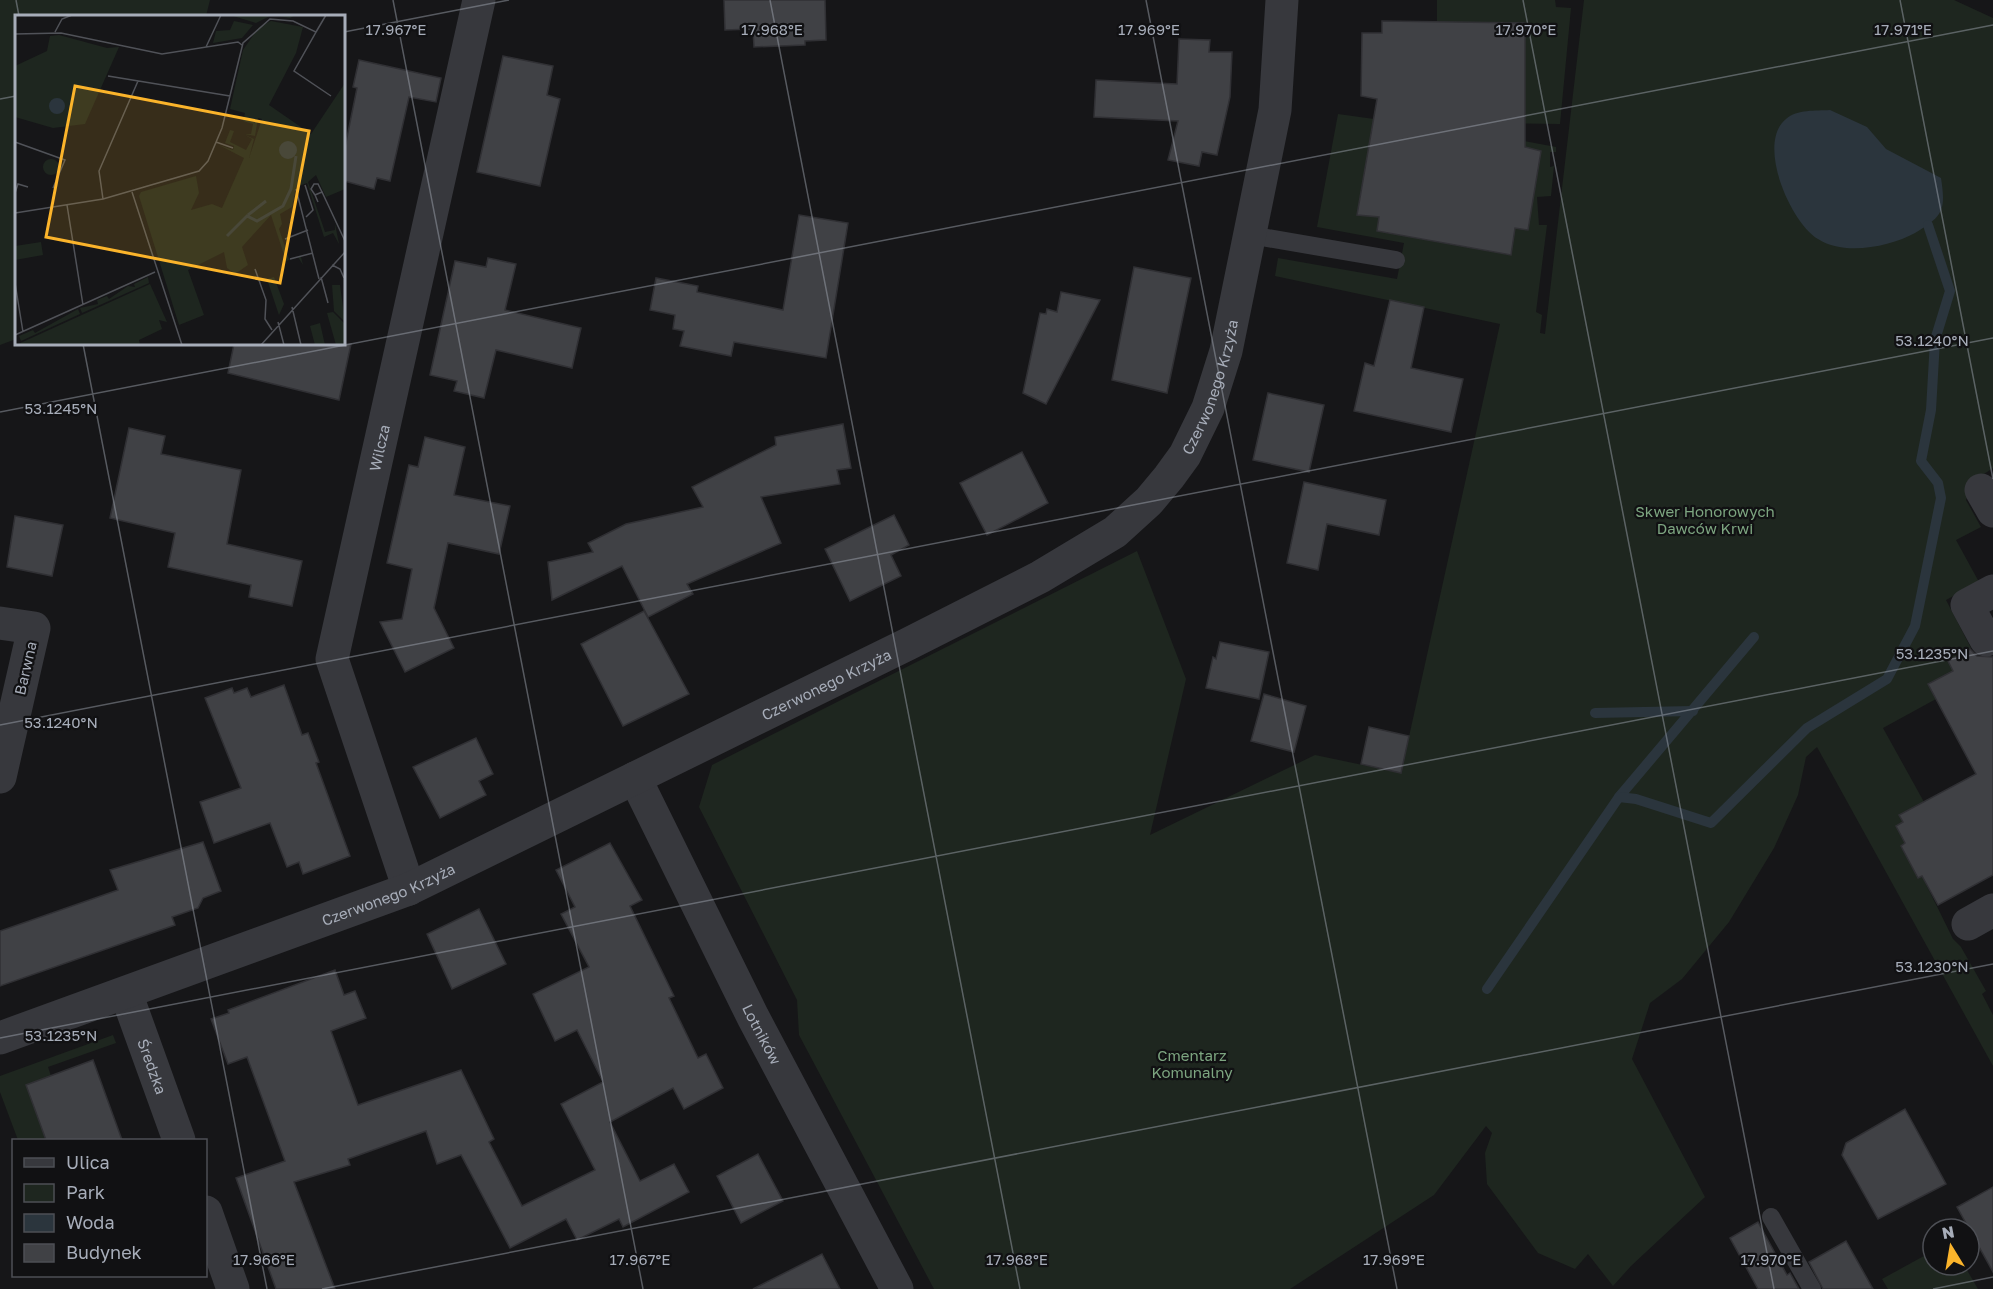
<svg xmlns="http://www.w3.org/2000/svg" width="1993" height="1289" font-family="'Golos Text',sans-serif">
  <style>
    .green { fill: #1e261f }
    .water { fill: #2b353d }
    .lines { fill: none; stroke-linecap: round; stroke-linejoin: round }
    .stream { stroke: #2b353d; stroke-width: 10 }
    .building { fill: #404145; stroke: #303034; stroke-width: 1.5 }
    .service { stroke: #37383d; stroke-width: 18 }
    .minor { stroke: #37383d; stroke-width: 33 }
    .ticks { fill: none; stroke: #a7adb9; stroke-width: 1.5; stroke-opacity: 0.45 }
    .labels { text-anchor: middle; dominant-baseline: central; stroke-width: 4.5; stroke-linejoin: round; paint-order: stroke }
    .street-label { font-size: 15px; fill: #a7adb9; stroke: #111113 }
    .park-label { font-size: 15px; fill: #7da580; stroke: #111113 }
    .inset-river { fill: none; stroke: #2b353d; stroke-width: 3 }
    .inset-road { fill: none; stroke: #505258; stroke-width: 1.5 }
    .view { fill: #fbb42b; fill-opacity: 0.15; stroke: #fbb42b; stroke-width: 3 }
    .inset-edge { fill: none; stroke: #a7adb9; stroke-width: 3 }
    .ticks-label { font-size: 15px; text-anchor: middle; fill: #a7adb9; stroke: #111113; stroke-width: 4.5; stroke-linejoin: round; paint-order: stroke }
  </style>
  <rect width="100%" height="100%" fill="#161618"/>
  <g class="green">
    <path d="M 0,0 L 210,0 L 206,16 L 16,16 L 16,339 L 0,345 Z"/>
    <path d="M 1437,0 L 1555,0 L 1556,7 L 1571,8 L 1560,124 L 1472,123 L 1473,116 L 1525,115 L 1525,23 L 1437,22 Z"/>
    <path d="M 1584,0 L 1954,0 L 1993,18 L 1993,468 L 1972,482 L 1966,500 L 1981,527 L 1956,540 L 1979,582 L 1946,600 L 1971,648 L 1948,661 L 1953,671 L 1929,684 L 1936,699 L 1883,728 L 1924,802 L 1899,815 L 1903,822 L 1896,826 L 1905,843 L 1901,846 L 1918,878 L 1922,876 L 1953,939 L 1961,947 L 1986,991 L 1982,994 L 1993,1015 L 1993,1066 L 1817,747 L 1806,757 L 1798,795 L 1774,848 L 1729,922 L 1682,979 L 1650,1003 L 1632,1059 L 1705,1197 L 1631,1266 L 1613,1286 L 1588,1254 L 1575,1269 L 1538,1253 L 1487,1184 L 1485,1153 L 1492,1133 L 1486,1126 L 1434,1195 L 1290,1289 L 934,1289 L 799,1035 L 797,1000 L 699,807 L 712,765 L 1137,551 L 1186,679 L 1150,835 L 1315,755 L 1401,773 L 1500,324 L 1275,276 L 1278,258 L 1397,279 L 1404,243 L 1317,227 L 1338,114 L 1374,119 L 1357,215 L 1379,217 L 1377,231 L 1510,255 L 1515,228 L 1528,230 L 1541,151 L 1469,137 L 1470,131 L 1556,147 L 1556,152 L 1550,152 L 1550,167 L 1554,166 L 1551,196 L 1537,197 L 1539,225 L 1547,225 L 1536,312 L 1542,315 L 1540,333 L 1545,334 Z"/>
    <path d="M 113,1035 L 116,1043 L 48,1067 L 51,1076 L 26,1085 L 46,1140 L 18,1140 L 0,1092 L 0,1076 Z"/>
    <path d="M 1933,1251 L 1933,1265 L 1964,1265 L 1978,1289 L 1888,1289 L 1882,1279 Z"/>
  </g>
  <path class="water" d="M 1830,110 L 1867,127 L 1886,149 L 1941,178 C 1946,211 1943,216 1915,233 C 1890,247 1843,256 1818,239 C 1790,222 1756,143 1786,119 C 1797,109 1816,111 1830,110 Z"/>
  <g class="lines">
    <g class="stream">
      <path d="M 1595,713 L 1693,711"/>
      <path d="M 1619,797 L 1754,637"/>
      <path d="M 1487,989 L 1619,797 L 1636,799 L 1711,823 L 1807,728 L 1887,679 L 1915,626 L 1941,498 L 1938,483 L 1921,461 L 1931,410 L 1935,340 L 1950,291 L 1928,225"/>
    </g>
  </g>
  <g class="building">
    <path d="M 724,0 L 825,0 L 826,40 L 805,41 L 805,45 L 754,47 L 753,29 L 725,30 Z"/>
    <path d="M 1382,21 L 1525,23 L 1525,147 L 1541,151 L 1528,230 L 1515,228 L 1511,255 L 1377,231 L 1379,217 L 1357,215 L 1377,99 L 1361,96 L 1362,33 L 1382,33 Z"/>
    <path d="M 1179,39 L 1210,40 L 1209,52 L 1232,52 L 1230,97 L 1217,155 L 1202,152 L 1199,166 L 1168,160 L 1178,121 L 1094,117 L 1096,80 L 1177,84 Z"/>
    <path d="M 503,56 L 553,66 L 547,95 L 560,99 L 540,186 L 477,172 Z"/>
    <path d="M 359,60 L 441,78 L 436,102 L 409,97 L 390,181 L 377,178 L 374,189 L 344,181 L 344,152 L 357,88 L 353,87 Z"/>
    <path d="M 799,215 L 848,223 L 826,358 L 734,342 L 731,356 L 680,346 L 684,331 L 673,329 L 675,315 L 650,310 L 656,278 L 698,286 L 697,292 L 783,310 Z"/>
    <path d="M 488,258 L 516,264 L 505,310 L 581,328 L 572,368 L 496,350 L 484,398 L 454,391 L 457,381 L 430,375 L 455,261 L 486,267 Z"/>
    <path d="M 1134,267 L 1191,278 L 1167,393 L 1112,380 Z"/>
    <path d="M 1061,292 L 1100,300 L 1046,404 L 1023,393 L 1040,313 L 1046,314 L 1047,309 L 1057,312 Z"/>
    <path d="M 1390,300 L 1424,307 L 1411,368 L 1463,379 L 1451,432 L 1354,411 L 1365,363 L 1374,366 Z"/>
    <path d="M 234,344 L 351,344 L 339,400 L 228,373 Z"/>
    <path d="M 1268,393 L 1324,405 L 1309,472 L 1253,460 Z"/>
    <path d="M 843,424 L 851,468 L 837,470 L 840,484 L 761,497 L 781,543 L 687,584 L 693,594 L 648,617 L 622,566 L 552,600 L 548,562 L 593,552 L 588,543 L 626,524 L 703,507 L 692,487 L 776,445 L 775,437 Z"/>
    <path d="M 129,428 L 165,436 L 161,454 L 241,470 L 227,544 L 302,561 L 292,606 L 249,597 L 251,585 L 168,567 L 175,533 L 110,518 Z"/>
    <path d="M 425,437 L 465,447 L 454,495 L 510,506 L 499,554 L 448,543 L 434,608 L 454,648 L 405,672 L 380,622 L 402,619 L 412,569 L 387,563 L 409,465 L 418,467 Z"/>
    <path d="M 1022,452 L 1048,503 L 987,535 L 960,483 Z"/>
    <path d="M 1304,482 L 1386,500 L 1379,535 L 1327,524 L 1318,570 L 1287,563 Z"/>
    <path d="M 894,515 L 909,545 L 891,555 L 901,576 L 850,601 L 825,549 Z"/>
    <path d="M 15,516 L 63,525 L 52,576 L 7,567 Z"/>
    <path d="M 644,611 L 689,694 L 623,726 L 581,644 Z"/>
    <path d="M 1220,642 L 1269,652 L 1259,699 L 1206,688 L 1213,657 L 1216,659 Z"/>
    <path d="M 1970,649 L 1977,656 L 1993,657 L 1993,875 L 1938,905 L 1922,876 L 1918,878 L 1901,846 L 1905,843 L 1896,826 L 1903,822 L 1899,815 L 1976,774 L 1928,684 L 1953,671 L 1948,661 Z"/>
    <path d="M 284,685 L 302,735 L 308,733 L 319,762 L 316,763 L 350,856 L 303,874 L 299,862 L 287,867 L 270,823 L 214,843 L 200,802 L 241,788 L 205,698 L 232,688 L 234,693 L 247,688 L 251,697 Z"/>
    <path d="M 1264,694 L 1306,706 L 1294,752 L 1251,741 Z"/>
    <path d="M 1369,727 L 1409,736 L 1401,773 L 1361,764 Z"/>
    <path d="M 476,738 L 493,774 L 479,781 L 486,795 L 440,818 L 413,767 Z"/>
    <path d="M 203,842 L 221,891 L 203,898 L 198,908 L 172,917 L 175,925 L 0,986 L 0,931 L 118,890 L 110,870 Z"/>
    <path d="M 610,843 L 642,900 L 630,906 L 674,996 L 669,998 L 698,1058 L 706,1054 L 723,1088 L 684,1109 L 673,1088 L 610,1122 L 640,1181 L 674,1164 L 689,1192 L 623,1227 L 619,1219 L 577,1240 L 566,1219 L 510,1248 L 461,1155 L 437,1164 L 426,1131 L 348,1159 L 350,1165 L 294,1182 L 335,1289 L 276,1289 L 236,1178 L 285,1161 L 247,1057 L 228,1064 L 211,1019 L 229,1013 L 228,1010 L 335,970 L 344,995 L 355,991 L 366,1018 L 331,1031 L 358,1105 L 461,1070 L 494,1139 L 489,1142 L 522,1206 L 595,1170 L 561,1104 L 603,1082 L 577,1030 L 555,1041 L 533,994 L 589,967 L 561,914 L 575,907 L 556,870 Z"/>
    <path d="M 479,909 L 506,964 L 452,989 L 427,934 Z"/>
    <path d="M 93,1060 L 122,1140 L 46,1140 L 26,1085 Z"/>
    <path d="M 1905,1109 L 1946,1184 L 1878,1219 L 1842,1155 L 1846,1143 Z"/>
    <path d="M 758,1154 L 783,1201 L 741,1223 L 717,1176 Z"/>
    <path d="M 1993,1187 L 1993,1272 L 1957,1207 Z"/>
    <path d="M 1758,1222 L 1787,1275 L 1790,1273 L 1799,1289 L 1758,1289 L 1730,1238 Z"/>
    <path d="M 1846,1241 L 1873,1289 L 1823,1289 L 1809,1262 Z"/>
    <path d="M 822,1254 L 840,1289 L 753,1289 Z"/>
  </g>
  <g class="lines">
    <g class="service">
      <path d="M 1250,235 L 1396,260"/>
      <path d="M 1771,1217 L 1812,1289"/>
    </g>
    <g class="minor">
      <path d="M 1981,490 L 1993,511"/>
      <path d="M 0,623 L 34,628 L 0,777"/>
      <path d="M 1986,640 L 1967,605 L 1993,591"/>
      <path id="s1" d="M 635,778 L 753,1017 L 897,1289"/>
      <path id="s2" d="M 409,889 L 332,659 L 479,0"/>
      <path d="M 1968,924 L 1993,910"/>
      <path id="s3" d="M 126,993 L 179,1140"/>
      <path id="s4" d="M 0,1038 L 409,889 L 908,644 L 1040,577 L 1115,532 L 1149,501 L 1169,477 L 1185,455 L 1208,408 L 1226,351 L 1275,110 L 1282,0"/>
      <path d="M 206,1212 L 233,1289"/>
    </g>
  </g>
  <path class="ticks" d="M 16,0 L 19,16M 393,0 L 643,1289M 770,0 L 1020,1289M 1146,0 L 1397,1289M 1523,0 L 1774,1289M 1900,0 L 1993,479M 344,32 L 509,0M 0,99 L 16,96M 83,344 L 267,1289M 0,412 L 1993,25M 0,725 L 1993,338M 0,1038 L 1993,651M 322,1289 L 1993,964M 1933,1289 L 1993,1277"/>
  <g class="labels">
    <g class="street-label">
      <text stroke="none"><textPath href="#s4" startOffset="1404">Czerwonego Krzyża</textPath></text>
      <text stroke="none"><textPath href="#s2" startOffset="459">Wilcza</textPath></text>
      <text transform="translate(25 668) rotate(-77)">Barwna</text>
      <text stroke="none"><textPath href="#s4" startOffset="900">Czerwonego Krzyża</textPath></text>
      <text stroke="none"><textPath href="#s4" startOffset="414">Czerwonego Krzyża</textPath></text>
      <text stroke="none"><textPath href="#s1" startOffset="286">Lotników</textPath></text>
      <text stroke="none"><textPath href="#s3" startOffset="78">Średzka</textPath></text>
    </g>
    <g class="park-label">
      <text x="1705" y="511">Skwer Honorowych<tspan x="1705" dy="17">Dawców Krwi</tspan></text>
      <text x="1192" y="1055">Cmentarz<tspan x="1192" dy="17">Komunalny</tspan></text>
    </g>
  </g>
  <g transform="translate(15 15)">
    <rect width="330" height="330" fill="#161618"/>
    <path d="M 215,0 L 281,0 L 275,3 L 257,0 L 241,8 ZM 219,6 L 238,10 L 227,23 L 198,28 L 201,16 L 215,15 ZM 256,6 L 288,12 L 281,38 L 254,90 L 296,119 L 330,68 L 330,174 L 311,182 L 301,160 L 293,167 L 310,217 L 320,215 L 320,209 L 324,229 L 318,218 L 309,222 L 292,168 L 281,172 L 277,192 L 265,199 L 267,209 L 264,214 L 274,244 L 283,242 L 286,242 L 288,250 L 283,242 L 271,246 L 256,200 L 227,232 L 233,250 L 220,259 L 212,253 L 209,237 L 173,255 L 189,300 L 164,310 L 124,181 L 126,177 L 181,161 L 184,178 L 176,195 L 197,189 L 207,193 L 229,143 L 204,130 L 218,135 L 219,131 L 210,128 L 215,115 L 219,116 L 215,127 L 231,135 L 237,124 L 230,120 L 239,124 L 234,143 L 247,104 L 243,103 L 240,121 L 230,119 L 236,119 L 238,109 L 228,106 L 230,98 L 215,94 L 228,35 L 244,12 ZM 44,20 L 92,33 L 104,32 L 70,109 L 38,113 L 0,102 L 0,51 L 32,36 L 35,21 ZM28 152a8 8 0 1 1 16 0a8 8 0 1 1-16 0ZM 26,227 L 28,240 L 0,245 L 0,231 ZM 133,262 L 134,268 L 67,298 L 65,293 L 83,289 L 82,285 L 92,281 L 94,284 L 113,271 L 120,272 L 119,269 ZM 259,262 L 269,289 L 264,300 L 252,264 ZM 135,269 L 152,307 L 144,305 L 147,314 L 124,325 L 125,330 L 1,330 ZM 317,270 L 325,270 L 330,307 L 319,296 ZM 63,294 L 65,299 L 6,326 L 4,321 L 18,315 L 20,318 ZM 318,297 L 330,309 L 330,330 L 321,330 L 312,298 ZM 305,308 L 310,330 L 300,330 L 295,311 Z" fill="#1e261f"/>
    <path d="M34 91a8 8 0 1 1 16 0a8 8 0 1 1-16 0ZM264 135a9 9 0 1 1 18 0a9 9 0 1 1-18 0Z" fill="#2b353d"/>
    <path class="inset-river" d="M 233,200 L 251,186M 212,221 L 232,201 L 242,206 L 268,191 L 276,174 L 281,141"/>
    <path class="inset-road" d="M 40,17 L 47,4 L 57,0M 301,17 L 311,0M 0,19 L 46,18 L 147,39 L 223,27 L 227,30M 191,32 L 206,0M 93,61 L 215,81M 0,127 L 50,145 L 38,173M 201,127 L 218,133M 290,170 L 298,195 L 291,202M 281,174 L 304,264M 117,177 L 167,330M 0,178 L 3,169 L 13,172M 300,180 L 296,174 L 299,169 L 303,169 L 307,177M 88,184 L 84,156 L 123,66M 303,187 L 300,180 L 307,177 L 330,226M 52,190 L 68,290M 0,198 L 88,184 L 184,156 L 193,146 L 207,113 L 228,28 L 255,4 L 278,6 L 301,17 L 279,56 L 316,81M 270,224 L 293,215M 275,244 L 298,238M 317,250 L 325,254 L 329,263M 240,254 L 251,285 L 250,304 L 257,315M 306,262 L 313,288M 0,268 L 8,317M 277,292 L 286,330M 263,307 L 269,330M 0,320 L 140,257M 246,330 L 330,237"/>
    <path class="view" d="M 60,71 L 294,116 L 265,268 L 31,222 Z"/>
    <rect width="330" height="330" class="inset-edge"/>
  </g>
  <g class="ticks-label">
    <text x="396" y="35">17.967°E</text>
    <text x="772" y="35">17.968°E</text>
    <text x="1149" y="35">17.969°E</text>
    <text x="1526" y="35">17.970°E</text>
    <text x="1903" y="35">17.971°E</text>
    <text x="1932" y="346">53.1240°N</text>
    <text x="61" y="414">53.1245°N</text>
    <text x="1932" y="659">53.1235°N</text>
    <text x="61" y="728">53.1240°N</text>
    <text x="1932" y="972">53.1230°N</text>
    <text x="61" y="1041">53.1235°N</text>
    <text x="264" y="1265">17.966°E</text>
    <text x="640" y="1265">17.967°E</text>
    <text x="1017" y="1265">17.968°E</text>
    <text x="1394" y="1265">17.969°E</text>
    <text x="1771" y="1265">17.970°E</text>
  </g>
  <rect x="12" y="1139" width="195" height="138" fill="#111113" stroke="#4d4f55" stroke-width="1.5"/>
  <rect x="24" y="1158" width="30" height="9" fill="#37383d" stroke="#4d4f55" stroke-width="1.5"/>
  <text x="66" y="1169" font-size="18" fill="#a7adb9">Ulica</text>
  <rect x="24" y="1184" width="30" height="18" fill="#1e261f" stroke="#4d4f55" stroke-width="1.5"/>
  <text x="66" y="1199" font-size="18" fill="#a7adb9">Park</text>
  <rect x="24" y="1214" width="30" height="18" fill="#2b353d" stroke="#4d4f55" stroke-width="1.5"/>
  <text x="66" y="1229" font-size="18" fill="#a7adb9">Woda</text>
  <rect x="24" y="1244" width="30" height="18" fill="#404145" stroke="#4d4f55" stroke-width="1.5"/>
  <text x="66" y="1259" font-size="18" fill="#a7adb9">Budynek</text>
  <g transform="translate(1951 1247) rotate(349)"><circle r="28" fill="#111113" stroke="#4d4f55" stroke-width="1.5"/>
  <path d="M0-4.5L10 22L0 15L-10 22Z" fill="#fbb42b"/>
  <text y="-9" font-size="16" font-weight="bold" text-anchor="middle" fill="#a7adb9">N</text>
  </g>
</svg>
